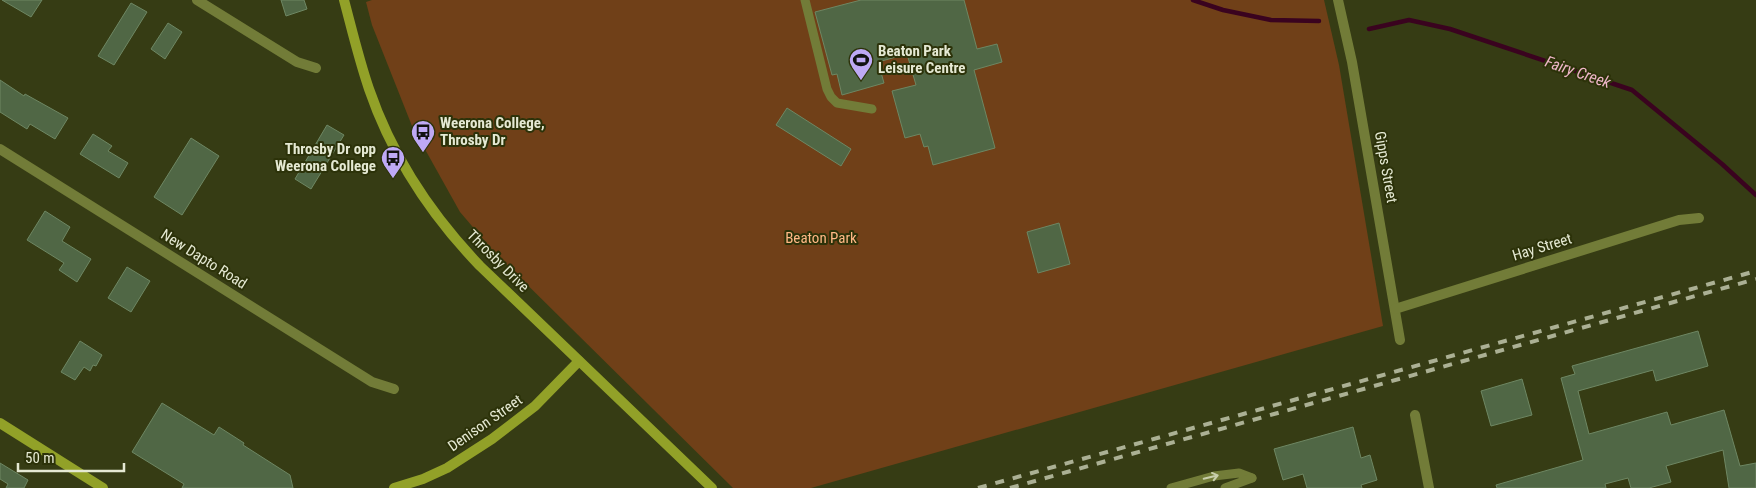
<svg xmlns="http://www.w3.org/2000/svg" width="1756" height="488" font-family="'Roboto Condensed',sans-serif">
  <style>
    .green { fill: #704018 }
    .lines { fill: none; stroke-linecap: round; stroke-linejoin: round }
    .stream { stroke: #3a031f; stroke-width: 4.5 }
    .building { fill: #506745; stroke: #6e8763 }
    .lane { stroke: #727c38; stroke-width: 9 }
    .street { stroke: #727c38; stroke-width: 10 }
    .secondary { stroke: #92a128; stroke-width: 10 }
    .rail { stroke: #abb094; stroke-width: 4; stroke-dasharray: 9 9; stroke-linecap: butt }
    .oneway { stroke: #c8ceac }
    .labels { text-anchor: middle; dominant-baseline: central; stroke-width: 4; stroke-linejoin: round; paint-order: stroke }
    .poi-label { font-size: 15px; font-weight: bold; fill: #e5e9d3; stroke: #2c3209; text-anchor: start }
    .street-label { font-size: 15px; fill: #e5e9d3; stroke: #2c3209 }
    .park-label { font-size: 15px; fill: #ffb885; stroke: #2c3209 }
    .water-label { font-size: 16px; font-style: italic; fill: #efb6c9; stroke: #2c3209 }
  </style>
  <rect width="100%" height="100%" fill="#363c14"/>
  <path class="green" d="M 372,0 L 1324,0 L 1339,65 L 1383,326 L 811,488 L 733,488 L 495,253 L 460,212 L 412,126 L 372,25 L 366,2 Z"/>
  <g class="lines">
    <g class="stream">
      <path d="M 1193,0 L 1223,10 L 1271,20 L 1319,21"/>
      <path d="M 1369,29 L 1409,20 L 1450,29 L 1632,90 L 1722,164 L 1756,195"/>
    </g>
  </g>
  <g class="building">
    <path d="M 2,0 L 42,0 L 31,17 Z"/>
    <path d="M 281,0 L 304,0 L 307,9 L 286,16 Z"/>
    <path d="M 861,0 L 964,0 L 977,49 L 997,44 L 1002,62 L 974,70 L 995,148 L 933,165 L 928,146 L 924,147 L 920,134 L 905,138 L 892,91 L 916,85 L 907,54 L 878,62 L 884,83 L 842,95 L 837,74 L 832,75 L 815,12 Z"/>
    <path d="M 131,3 L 147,12 L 114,65 L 98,56 Z"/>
    <path d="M 168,23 L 182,32 L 165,59 L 151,49 Z"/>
    <path d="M 0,80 L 24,96 L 25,94 L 68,118 L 55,139 L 30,124 L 27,129 L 0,112 Z"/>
    <path d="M 787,108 L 851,149 L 841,166 L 776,125 Z"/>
    <path d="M 327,125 L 344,135 L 311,189 L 295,179 Z"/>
    <path d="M 93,134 L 112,146 L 108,151 L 128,163 L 119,178 L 80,154 Z"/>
    <path d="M 191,138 L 219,156 L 182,215 L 154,197 Z"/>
    <path d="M 45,211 L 70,227 L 62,241 L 91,259 L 77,282 L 59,270 L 64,263 L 27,240 Z"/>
    <path d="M 1059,223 L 1070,264 L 1038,273 L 1027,232 Z"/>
    <path d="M 127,267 L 150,281 L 131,312 L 108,298 Z"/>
    <path d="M 1698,331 L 1708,366 L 1656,381 L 1653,370 L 1578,391 L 1589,434 L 1667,412 L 1671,425 L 1724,410 L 1740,466 L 1756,463 L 1756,488 L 1729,488 L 1723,450 L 1666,466 L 1671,482 L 1649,488 L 1631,488 L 1628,478 L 1605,484 L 1606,488 L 1497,488 L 1496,485 L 1583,460 L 1561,378 L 1575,374 L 1572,366 Z"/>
    <path d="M 80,341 L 102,355 L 96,366 L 93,365 L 90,371 L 84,367 L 75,380 L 61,372 Z"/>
    <path d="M 1522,379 L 1532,415 L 1491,426 L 1481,391 Z"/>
    <path d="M 162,403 L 214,435 L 219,427 L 244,443 L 243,445 L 290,475 L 293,488 L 182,488 L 184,484 L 132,452 Z"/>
    <path d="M 1353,427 L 1361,458 L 1370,455 L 1377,480 L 1361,485 L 1362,488 L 1307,488 L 1303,474 L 1283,480 L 1274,449 Z"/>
    <path d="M 0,463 L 28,480 L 24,488 L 6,488 L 8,484 L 0,479 Z"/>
  </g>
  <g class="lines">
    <g class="lane">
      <path d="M 805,0 L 827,89 L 831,97 L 837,103 L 872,109"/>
      <path d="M 1171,488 L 1214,476 L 1239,473 L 1252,478"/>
      <path d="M 1225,488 L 1252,478"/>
    </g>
    <g class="street">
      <path d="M 197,0 L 297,62 L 316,68"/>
      <path d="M 1338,0 L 1352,62 L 1400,340"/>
      <path d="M 0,149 L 372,382 L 394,389"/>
      <path d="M 1395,309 L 1679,220 L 1699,218"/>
      <path d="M 1415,415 L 1429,488"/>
    </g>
    <g class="secondary">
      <path d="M 344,0 C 352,30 359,60 369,89 C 392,156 431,215 480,266 L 712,488"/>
      <path d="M 0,423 L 103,488"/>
      <path d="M 394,488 L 423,479 L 447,468 L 492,439 L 535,406 L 579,361"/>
    </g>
    <g class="rail">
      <path d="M 978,488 L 1756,271"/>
      <path d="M 1010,488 L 1756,279"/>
    </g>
  </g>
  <defs><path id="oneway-shaft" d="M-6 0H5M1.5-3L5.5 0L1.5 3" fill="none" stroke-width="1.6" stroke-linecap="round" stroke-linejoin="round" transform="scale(1.25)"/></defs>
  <use class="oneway" href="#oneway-shaft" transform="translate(1211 477) rotate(-13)"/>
  <defs>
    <g id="stadium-pin" transform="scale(1.25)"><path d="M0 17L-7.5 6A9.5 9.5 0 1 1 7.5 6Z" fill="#bea9f5" stroke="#2c3209"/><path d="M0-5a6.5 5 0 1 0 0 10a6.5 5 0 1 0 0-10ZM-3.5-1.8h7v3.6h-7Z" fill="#111"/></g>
    <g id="bus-pin" transform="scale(1.25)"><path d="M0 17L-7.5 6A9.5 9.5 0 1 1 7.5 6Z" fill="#bea9f5" stroke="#2c3209"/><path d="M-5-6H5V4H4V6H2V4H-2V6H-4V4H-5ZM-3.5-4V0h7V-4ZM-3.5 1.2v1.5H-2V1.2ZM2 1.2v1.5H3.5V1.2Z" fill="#111"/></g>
  </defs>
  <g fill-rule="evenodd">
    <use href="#stadium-pin" x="861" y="60"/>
    <use href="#bus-pin" x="423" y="132"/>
    <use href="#bus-pin" x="393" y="158"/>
  </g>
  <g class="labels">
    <g class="poi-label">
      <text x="878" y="51">Beaton Park<tspan x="878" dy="17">Leisure Centre</tspan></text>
      <text x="440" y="123">Weerona College,<tspan x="440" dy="17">Throsby Dr</tspan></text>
      <text x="376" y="149" text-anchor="end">Throsby Dr opp<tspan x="376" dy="17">Weerona College</tspan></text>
    </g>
    <g class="street-label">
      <text transform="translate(1386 167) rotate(80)">Gipps Street</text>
      <text transform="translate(1542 247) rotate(-17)">Hay Street</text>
      <text transform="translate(204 259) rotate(32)">New Dapto Road</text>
      <text transform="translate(498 261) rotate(45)">Throsby Drive</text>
      <text transform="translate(485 423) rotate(-35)">Denison Street</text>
    </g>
    <g class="park-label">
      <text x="821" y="238">Beaton Park</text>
    </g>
    <g class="water-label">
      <text transform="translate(1578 72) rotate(19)">Fairy Creek</text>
    </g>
  </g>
  <path d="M18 463v8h106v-8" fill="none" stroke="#e5e9d3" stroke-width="2.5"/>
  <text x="25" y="463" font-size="15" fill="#e5e9d3" stroke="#2c3209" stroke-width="4" paint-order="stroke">50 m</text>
</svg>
